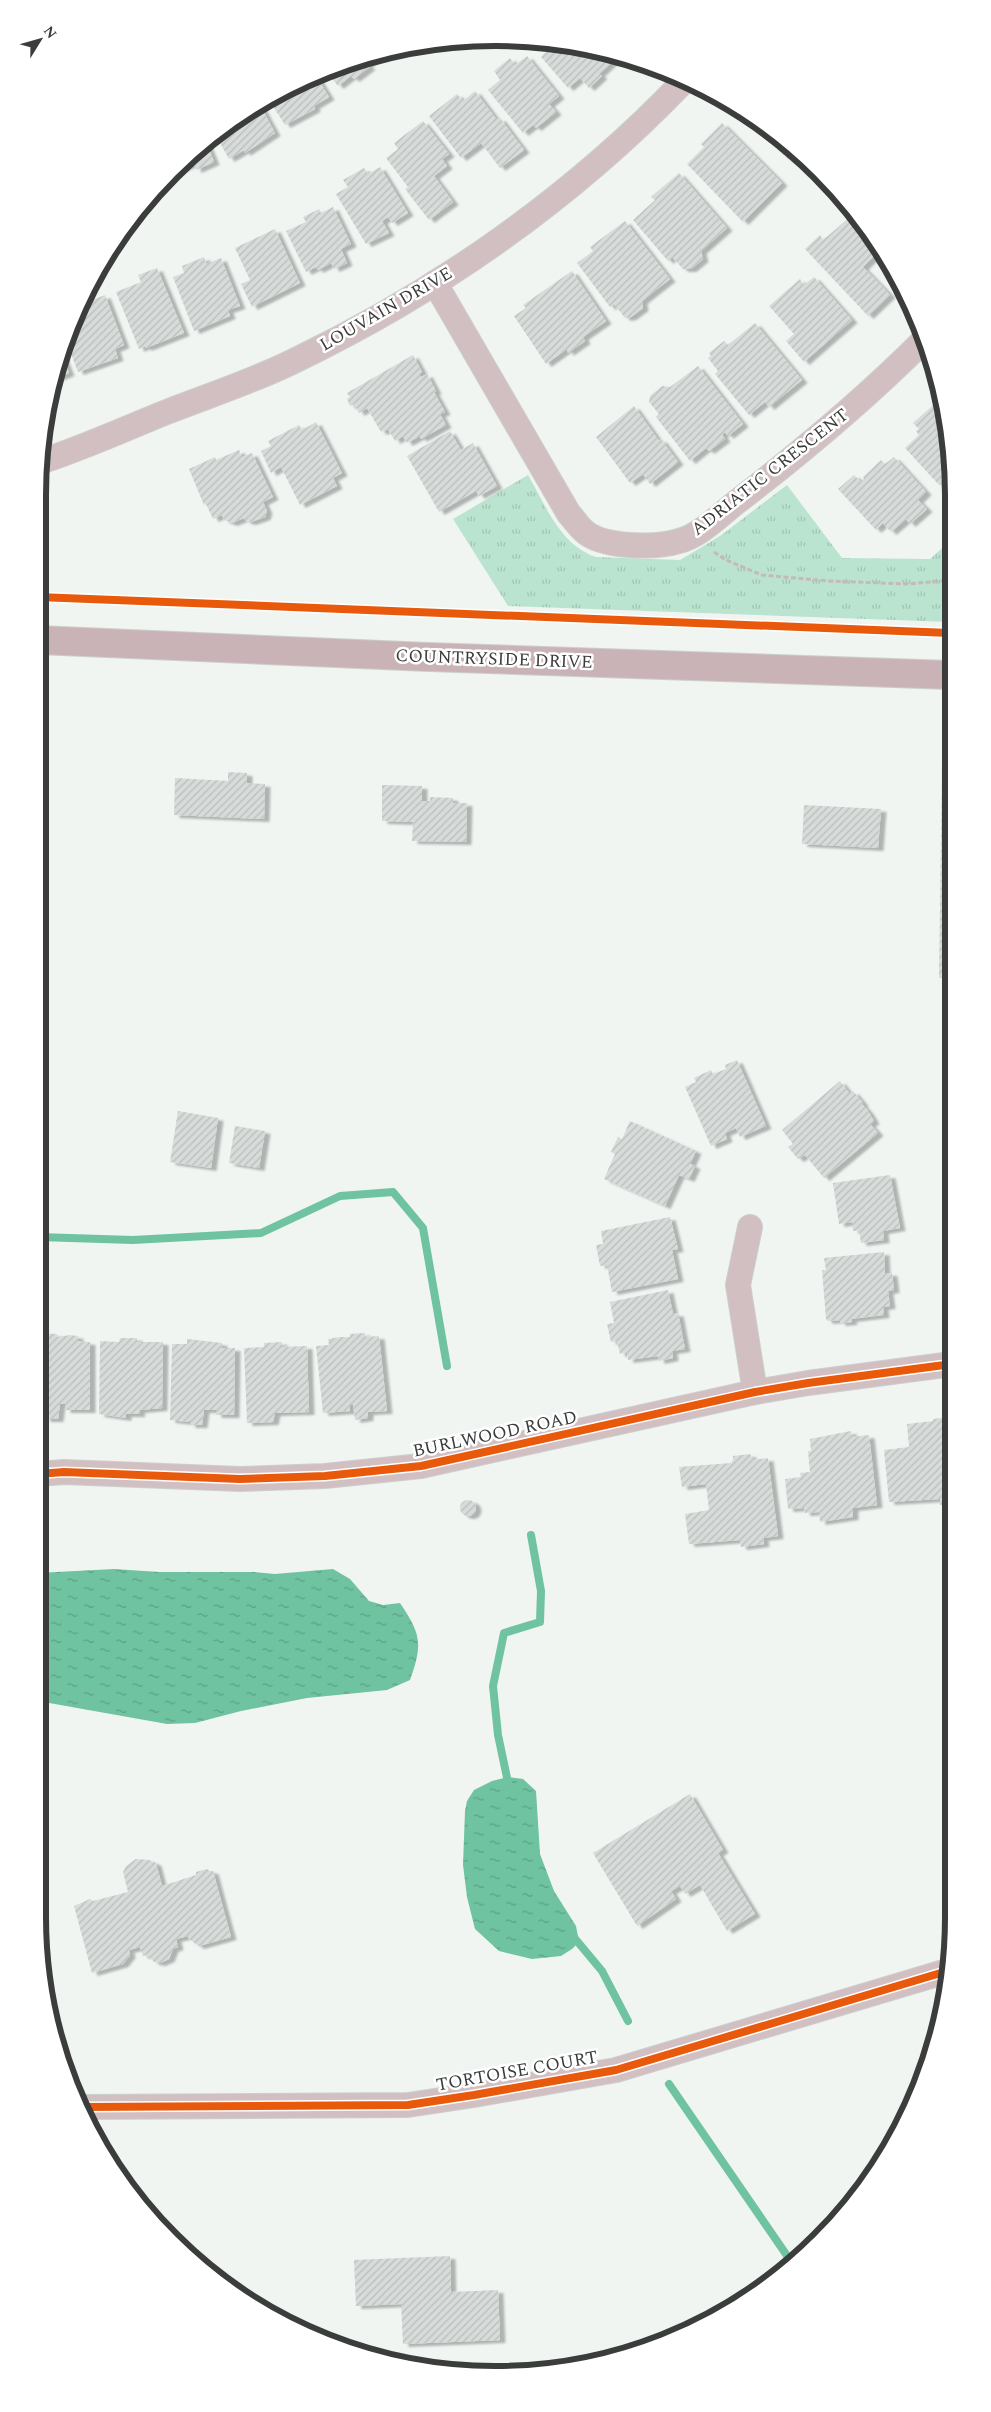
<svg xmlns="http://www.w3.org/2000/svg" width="991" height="2412" font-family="Spectral,serif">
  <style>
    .grass { fill: url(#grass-tufts) }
    .water { fill: url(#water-ripples) }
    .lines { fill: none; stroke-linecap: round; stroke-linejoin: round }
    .stream { stroke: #6fc3a0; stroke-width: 8 }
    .building { fill: url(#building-hatch); filter: url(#shadow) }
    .street-casing { stroke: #cdcfce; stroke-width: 26 }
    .secondary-casing { stroke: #cdcfce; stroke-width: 30 }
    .path { stroke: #c5b9ba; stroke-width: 3; stroke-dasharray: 5 2.5; stroke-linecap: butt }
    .street { stroke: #d2bfc1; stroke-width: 24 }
    .secondary { stroke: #cab3b6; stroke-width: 28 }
    .cycleway-casing { stroke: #fff; stroke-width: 11 }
    .cycleway { stroke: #e8590c; stroke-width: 8 }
    .labels { text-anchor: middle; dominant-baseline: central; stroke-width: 5; stroke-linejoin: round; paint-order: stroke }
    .street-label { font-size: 18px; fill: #3b3d3c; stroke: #fff }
    .rim { fill: none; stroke: #3b3d3c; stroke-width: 6 }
  </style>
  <defs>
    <pattern id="grass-tufts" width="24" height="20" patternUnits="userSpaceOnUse" patternTransform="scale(1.25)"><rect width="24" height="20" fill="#bae4cf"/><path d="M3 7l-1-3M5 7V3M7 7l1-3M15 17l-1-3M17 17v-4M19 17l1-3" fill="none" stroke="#a1c4b3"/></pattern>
    <pattern id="water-ripples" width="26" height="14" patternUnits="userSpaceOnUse" patternTransform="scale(1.25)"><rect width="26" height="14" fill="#6fc3a0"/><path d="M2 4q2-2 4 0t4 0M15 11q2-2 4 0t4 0" fill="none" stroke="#5ca084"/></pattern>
    <pattern id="building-hatch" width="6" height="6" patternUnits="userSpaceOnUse" patternTransform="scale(1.25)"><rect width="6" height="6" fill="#d7dbd9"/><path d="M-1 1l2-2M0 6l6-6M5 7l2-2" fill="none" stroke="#b9bdbb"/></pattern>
    <filter id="shadow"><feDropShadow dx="5.5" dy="3" stdDeviation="1" flood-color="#0004"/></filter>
  </defs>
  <rect width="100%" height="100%" fill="#f0f5f2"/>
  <path class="grass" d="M 528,475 C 546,506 560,545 596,557 L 680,560 L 720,536 L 787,485 L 842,558 L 930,559 L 950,541 L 950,622 L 508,606 L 453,519 Z"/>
  <g class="water">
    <path d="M 114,1569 L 159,1572 L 254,1572 L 275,1574 L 333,1569 L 350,1579 L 369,1601 L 383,1605 L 400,1603 C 421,1634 423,1644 410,1680 L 387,1690 L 307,1698 L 241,1711 L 195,1723 L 167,1724 L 38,1701 L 38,1573 Z"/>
    <path d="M 508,1777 L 523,1779 L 536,1791 L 540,1854 L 554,1891 L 576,1926 L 579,1942 L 572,1949 L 561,1956 L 532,1959 L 499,1951 L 475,1929 L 467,1897 L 463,1865 L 465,1811 L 467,1801 L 474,1790 L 492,1781 Z"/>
  </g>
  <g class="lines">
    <g class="stream">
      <path d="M 38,1237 L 133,1240 L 261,1233 L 340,1196 L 393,1192 L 423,1228 L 447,1366"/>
      <path d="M 509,1787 L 498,1735 L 493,1686 L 504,1633 L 540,1622 L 541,1591 L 531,1535"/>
      <path d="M 572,1935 L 602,1971 L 628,2021"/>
      <path d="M 669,2084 L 790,2260"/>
    </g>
  </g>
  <g class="building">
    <path d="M 550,41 L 606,53 L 613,61 L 599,74 L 602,76 L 589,88 L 580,78 L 568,88 L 541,57 L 550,48 L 546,44 Z"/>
    <path d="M 377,53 L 379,56 L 367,64 L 370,67 L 354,79 L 351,76 L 338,86 L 327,72 Z"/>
    <path d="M 527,56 L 559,96 L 549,104 L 556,112 L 536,128 L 533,125 L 523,133 L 488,90 L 500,80 L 494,71 L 510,58 L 515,65 Z"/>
    <path d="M 316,76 L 329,97 L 314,106 L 315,109 L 285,125 L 269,100 L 293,85 Z"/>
    <path d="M 475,91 L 497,120 L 500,118 L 524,150 L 500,168 L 481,143 L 461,158 L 429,116 L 457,94 L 463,101 Z"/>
    <path d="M 260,105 L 275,133 L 245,153 L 244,150 L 229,159 L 215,134 Z"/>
    <path d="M 750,115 L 795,154 L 789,160 L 745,119 Z"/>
    <path d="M 423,121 L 449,154 L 442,159 L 447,166 L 434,176 L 453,202 L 429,220 L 405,189 L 408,187 L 386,158 L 398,149 L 394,143 Z"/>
    <path d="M 722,123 L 782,183 L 743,222 L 687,164 L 704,147 L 701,144 Z"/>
    <path d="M 206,142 L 214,162 L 196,170 L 194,163 L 176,171 Z"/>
    <path d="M 380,167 L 408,213 L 392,223 L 388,217 L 382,221 L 389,233 L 366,244 L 336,194 L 348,187 L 343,180 L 364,168 L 368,174 Z"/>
    <path d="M 679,173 L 727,228 L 701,251 L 703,259 L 691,269 L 683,269 L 672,257 L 668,261 L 633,220 L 655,200 L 651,197 Z"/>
    <path d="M 333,207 L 351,244 L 341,249 L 347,263 L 334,269 L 331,263 L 318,270 L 316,267 L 306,272 L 286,231 L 306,222 L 303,217 L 319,209 L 321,213 Z"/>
    <path d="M 850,217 L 863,231 L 877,253 L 863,267 L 890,295 L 868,316 L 805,249 L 820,235 L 823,240 Z"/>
    <path d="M 625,221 L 670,279 L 642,301 L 643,308 L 631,317 L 625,318 L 614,304 L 610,307 L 577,263 L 593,251 L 590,247 Z"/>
    <path d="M 275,229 L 300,283 L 252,307 L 241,284 L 250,280 L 235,248 Z"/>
    <path d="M 204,257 L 206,264 L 221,258 L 240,306 L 228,310 L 230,316 L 194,331 L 173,277 L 184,273 L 182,266 Z"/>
    <path d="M 157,268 L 184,333 L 146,348 L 145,346 L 139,349 L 116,292 L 141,282 L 138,275 Z"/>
    <path d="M 572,271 L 606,321 L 583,337 L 585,341 L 568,353 L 567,349 L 546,364 L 514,316 L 526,308 L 523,305 Z"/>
    <path d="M 814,277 L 852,320 L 804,362 L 786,341 L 794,334 L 769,306 L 800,279 L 804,285 Z"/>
    <path d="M 105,295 L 124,345 L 115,349 L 118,358 L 78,372 L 66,340 L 82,304 Z"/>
    <path d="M 755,323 L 802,380 L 769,407 L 765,402 L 749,415 L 715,374 L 718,371 L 708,358 L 711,356 L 709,353 L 724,341 L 728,345 Z"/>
    <path d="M 61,352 L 69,373 L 57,378 Z"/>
    <path d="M 413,355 L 422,372 L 419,374 L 421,377 L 427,374 L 436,391 L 434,392 L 445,412 L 440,414 L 446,425 L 421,439 L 420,436 L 407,443 L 403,436 L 395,441 L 388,429 L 381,432 L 367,408 L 359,413 L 354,404 L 350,406 L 347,399 L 350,397 L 347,393 Z"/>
    <path d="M 698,366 L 743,424 L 728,436 L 725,432 L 722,435 L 725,439 L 709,451 L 706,448 L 690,461 L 656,417 L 659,414 L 649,402 L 650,396 L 662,386 L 670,387 Z"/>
    <path d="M 940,399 L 950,435 L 950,475 L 939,485 L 905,448 L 919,435 L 916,431 L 919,429 L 913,423 Z"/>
    <path d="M 634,406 L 659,441 L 661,439 L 678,462 L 650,484 L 643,474 L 630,483 L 596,437 Z"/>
    <path d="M 316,422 L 342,473 L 333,478 L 337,486 L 300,505 L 281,467 L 271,473 L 261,451 L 271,446 L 268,441 L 299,425 L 302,430 Z"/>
    <path d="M 450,431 L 461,450 L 473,443 L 497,486 L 479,496 L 476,491 L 439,512 L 407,456 Z"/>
    <path d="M 239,450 L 242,457 L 252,453 L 273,497 L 263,502 L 267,511 L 265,517 L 251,522 L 246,521 L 244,518 L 232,523 L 224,520 L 222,515 L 213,519 L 206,504 L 204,505 L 189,469 L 215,457 L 216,460 Z"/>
    <path d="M 894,457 L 926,492 L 918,500 L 927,509 L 910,524 L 906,519 L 891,532 L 883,523 L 876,530 L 838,489 L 854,475 L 861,482 L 864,479 L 863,477 L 881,460 L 885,464 Z"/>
    <path d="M 942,759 L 950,759 L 951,978 L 939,978 Z"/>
    <path d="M 228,772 L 247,773 L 247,783 L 265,784 L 264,819 L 174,815 L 175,778 L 228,781 Z"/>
    <path d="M 382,785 L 422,786 L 422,801 L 430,801 L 430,797 L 453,798 L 453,803 L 467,803 L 466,842 L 412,841 L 413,822 L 382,821 Z"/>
    <path d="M 804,805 L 881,809 L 878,848 L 802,844 Z"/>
    <path d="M 737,1060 L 766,1126 L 740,1137 L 736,1128 L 725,1133 L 727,1139 L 711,1146 L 685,1087 L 696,1082 L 694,1078 L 711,1070 L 713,1074 L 726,1069 L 725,1065 Z"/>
    <path d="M 840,1081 L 850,1094 L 853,1091 L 863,1103 L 862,1104 L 868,1111 L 874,1121 L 870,1124 L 878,1133 L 824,1178 L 805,1155 L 798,1159 L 788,1147 L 793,1144 L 782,1130 Z"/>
    <path d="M 178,1111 L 218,1118 L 211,1168 L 170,1162 Z"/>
    <path d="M 630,1121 L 696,1151 L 690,1164 L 695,1166 L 689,1179 L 679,1175 L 665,1206 L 604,1179 L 615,1154 L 611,1152 L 618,1137 L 622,1139 Z"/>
    <path d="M 235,1126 L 265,1131 L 259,1168 L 229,1163 Z"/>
    <path d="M 890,1175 L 900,1228 L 883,1231 L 884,1240 L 861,1243 L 859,1230 L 853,1231 L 852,1222 L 839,1224 L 833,1183 Z"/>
    <path d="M 670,1217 L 678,1249 L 672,1250 L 678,1279 L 612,1292 L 607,1265 L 600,1266 L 596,1245 L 603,1244 L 601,1231 Z"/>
    <path d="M 884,1252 L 885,1273 L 892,1273 L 894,1290 L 888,1291 L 890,1306 L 883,1307 L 884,1315 L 851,1319 L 852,1322 L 840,1323 L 840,1320 L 828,1321 L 826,1319 L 822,1270 L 826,1270 L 824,1258 Z"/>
    <path d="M 668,1290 L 673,1314 L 678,1313 L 685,1349 L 672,1351 L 673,1358 L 659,1361 L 658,1356 L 628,1360 L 627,1352 L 620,1354 L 617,1341 L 611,1342 L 607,1324 L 614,1323 L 610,1302 Z"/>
    <path d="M 41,1333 L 57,1334 L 57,1337 L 70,1335 L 78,1336 L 78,1341 L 90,1342 L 90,1410 L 65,1410 L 65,1404 L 60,1404 L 58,1419 L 45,1419 L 45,1414 L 38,1414 L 38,1339 L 42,1339 Z"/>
    <path d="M 365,1333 L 365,1337 L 379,1336 L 387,1411 L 368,1412 L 368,1418 L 355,1420 L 353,1404 L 350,1405 L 350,1411 L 323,1413 L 316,1346 L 329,1345 L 328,1339 L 340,1337 L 350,1337 L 350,1334 Z"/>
    <path d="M 120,1338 L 137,1338 L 137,1342 L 163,1342 L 162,1408 L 139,1410 L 140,1414 L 126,1414 L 126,1418 L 99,1414 L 100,1341 L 119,1342 Z"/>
    <path d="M 187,1339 L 222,1343 L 222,1348 L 235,1348 L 234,1415 L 216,1415 L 216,1410 L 204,1410 L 202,1425 L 190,1425 L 190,1420 L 188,1422 L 170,1420 L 172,1344 L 187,1344 Z"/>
    <path d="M 282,1342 L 282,1347 L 307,1346 L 309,1412 L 275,1413 L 273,1422 L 247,1423 L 244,1348 L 264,1347 L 264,1343 Z"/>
    <path d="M 949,1417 L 950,1428 L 952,1428 L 952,1504 L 940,1505 L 940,1499 L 889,1502 L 884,1450 L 909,1447 L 907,1424 L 933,1421 L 933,1419 Z"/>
    <path d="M 851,1431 L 852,1437 L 869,1435 L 877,1505 L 853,1508 L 853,1517 L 820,1522 L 819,1512 L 805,1513 L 804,1508 L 788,1509 L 785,1479 L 801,1477 L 800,1473 L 810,1472 L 808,1451 L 811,1451 L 810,1439 Z"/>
    <path d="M 750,1454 L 753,1460 L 768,1458 L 778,1536 L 763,1538 L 764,1544 L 741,1547 L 740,1540 L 689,1544 L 685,1514 L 709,1510 L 706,1484 L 682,1487 L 679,1467 L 731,1463 L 733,1460 L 733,1456 Z"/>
    <circle cx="468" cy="1508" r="8"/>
    <path d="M 690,1794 L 723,1850 L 718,1853 L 755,1914 L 727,1931 L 700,1885 L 685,1894 L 680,1886 L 671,1891 L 676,1899 L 637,1926 L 593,1853 Z"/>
    <path d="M 136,1859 L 149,1860 L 156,1863 L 162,1886 L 196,1875 L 196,1872 L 207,1869 L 210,1871 L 213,1871 L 231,1937 L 199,1946 L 189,1939 L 188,1936 L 176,1939 L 178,1947 L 173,1949 L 169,1959 L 160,1963 L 154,1962 L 148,1955 L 143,1956 L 140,1947 L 129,1950 L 130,1955 L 123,1964 L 92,1973 L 74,1906 L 90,1899 L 93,1901 L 128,1892 L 123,1872 L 126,1866 Z"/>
    <path d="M 450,2256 L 451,2292 L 498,2290 L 500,2340 L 403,2344 L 401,2304 L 356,2306 L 354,2260 Z"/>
  </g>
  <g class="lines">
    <g class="street-casing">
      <g id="street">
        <path d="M 435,283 L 569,514 C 574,519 578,526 584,531 C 602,548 656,548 679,541 C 700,536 721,514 738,501 C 803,451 866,398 924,340"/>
        <path d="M 43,461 C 82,448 121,431 159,415 C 204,397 252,382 296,360 C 439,291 573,197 683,82"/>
        <path d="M 750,1227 L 738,1285 L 755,1392"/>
        <path d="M 38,1474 L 64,1472 L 240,1479 L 325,1476 L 421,1466 L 755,1392 L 808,1383 L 952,1364"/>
        <path d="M 81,2107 L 408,2105 L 474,2095 L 616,2070 L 944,1972"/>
      </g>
    </g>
    <g class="secondary-casing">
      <path id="secondary" d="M 38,640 L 428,657 L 950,675"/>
    </g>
    <path class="path" d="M 714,552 L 726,560 L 762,575 L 828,581 L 909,584 L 950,580"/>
    <use href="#street" class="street"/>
    <use href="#secondary" class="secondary"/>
    <g class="cycleway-casing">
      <g id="cycleway">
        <path d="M 38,597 L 950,633"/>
        <path d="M 38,1474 L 64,1472 L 240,1479 L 325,1476 L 421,1466 L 755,1392 L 808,1383 L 952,1364"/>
        <path d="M 81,2107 L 408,2105 L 474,2095 L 616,2070 L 944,1972"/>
      </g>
    </g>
    <use href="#cycleway" class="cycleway"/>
  </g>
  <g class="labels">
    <g class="street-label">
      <text transform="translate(386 309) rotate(-30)">LOUVAIN DRIVE</text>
      <text transform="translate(770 472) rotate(-38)">ADRIATIC CRESCENT</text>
      <text transform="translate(494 659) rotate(2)">COUNTRYSIDE DRIVE</text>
      <text transform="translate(495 1434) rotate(-12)">BURLWOOD ROAD</text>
      <text transform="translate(517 2071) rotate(-10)">TORTOISE COURT</text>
    </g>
  </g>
  <path d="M0 0H991V2412H0ZM495 46H496A449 449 0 0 1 945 495V1917A449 449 0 0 1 496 2366H495A449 449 0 0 1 46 1917V495A449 449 0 0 1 495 46Z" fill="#fff" fill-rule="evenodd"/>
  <path class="rim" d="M495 46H496A449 449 0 0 1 945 495V1917A449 449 0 0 1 496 2366H495A449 449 0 0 1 46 1917V495A449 449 0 0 1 495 46Z"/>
  <g transform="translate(40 40) rotate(53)" stroke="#ffffff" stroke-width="4" paint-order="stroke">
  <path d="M0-4L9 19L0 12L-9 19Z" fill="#3b3d3c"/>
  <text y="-8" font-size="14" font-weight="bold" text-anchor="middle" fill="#3b3d3c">N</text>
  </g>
</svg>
